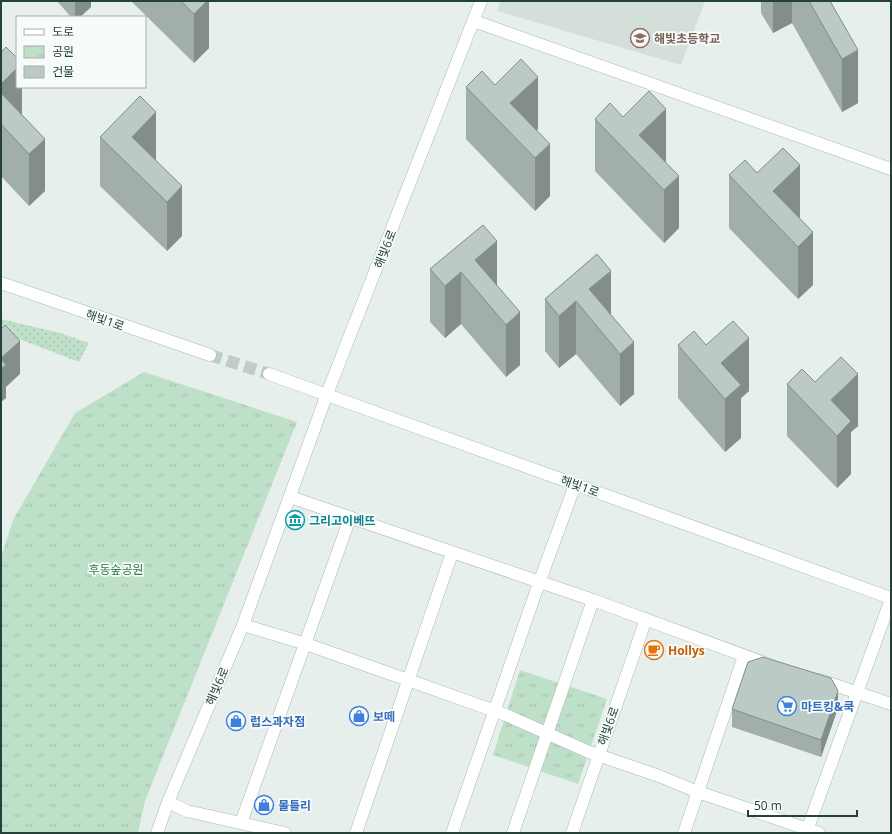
<svg xmlns="http://www.w3.org/2000/svg" width="892" height="834" font-family="'Open Sans','Noto Sans KR',sans-serif">
  <style>
    .built { fill: #d4dfda }
    .grass { fill: url(#grass-dots) }
    .park { fill: url(#park-tufts) }
    .lines { fill: none; stroke-linecap: round; stroke-linejoin: round }
    .secondary-tunnel { stroke: #bfccc8; stroke-width: 12; stroke-dasharray: 12 6; stroke-linecap: butt }
    .street-casing { stroke: #a8b8b2; stroke-width: 13 }
    .secondary-casing { stroke: #a4bbb3; stroke-width: 13 }
    .street { stroke: #fff; stroke-width: 12 }
    .secondary { stroke: #fff; stroke-width: 12 }
    .wall { fill: #a1aea9 }
    .shaded-wall { fill: #838d89 }
    .building { fill: #bbcac4; stroke: #838d89 }
    .labels { text-anchor: middle; dominant-baseline: central; stroke-width: 3.5; stroke-linejoin: round; paint-order: stroke }
    .education-label { font-size: 12px; font-weight: bold; fill: #785e54; stroke: #f7fbf9; text-anchor: start }
    .street-label { font-size: 12px; fill: #24423a; stroke: #f7fbf9 }
    .culture-label { font-size: 12px; font-weight: bold; fill: #0d838f; stroke: #f7fbf9; text-anchor: start }
    .park-label { font-size: 12px; fill: #2d7a4b; stroke: #f7fbf9 }
    .food-label { font-size: 12px; font-weight: bold; fill: #c56008; stroke: #f7fbf9; text-anchor: start }
    .shop-label { font-size: 12px; font-weight: bold; fill: #366cbe; stroke: #f7fbf9; text-anchor: start }
  </style>
  <defs>
    <pattern id="grass-dots" width="8" height="8" patternUnits="userSpaceOnUse"><rect width="8" height="8" fill="#bfe0c8"/><path d="M2 2h.1M6 6h.1" fill="none" stroke="#a4c1ad" stroke-width="1.8" stroke-linecap="round"/></pattern>
    <pattern id="park-tufts" width="24" height="20" patternUnits="userSpaceOnUse"><rect width="24" height="20" fill="#bfe0c8"/><path d="M3 7l-1-3M5 7V3M7 7l1-3M15 17l-1-3M17 17v-4M19 17l1-3" fill="none" stroke="#a4c1ad"/></pattern>
  </defs>
  <rect width="100%" height="100%" fill="#e6efeb"/>
  <path class="built" d="M 501,1 L 705,1 L 681,65 L 497,11 Z"/>
  <path class="grass" d="M 1,319 L 60,333 L 89,343 L 79,362 L 1,332 Z"/>
  <g class="park">
    <path d="M 144,372 L 297,422 L 145,801 L 138,833 L 1,833 L 1,557 L 13,520 L 75,413 Z"/>
    <path d="M 520,670 L 607,699 L 578,784 L 493,755 Z"/>
  </g>
  <g class="lines">
    <path class="secondary-tunnel" d="M 210,355 L 269,374"/>
    <g class="street-casing">
      <g id="street">
        <path d="M 474,21 L 891,169"/>
        <path d="M 290,497 L 593,600 L 770,665"/>
        <path d="M 243,625 L 306,644 L 408,680 L 506,715 L 589,752 L 659,776 L 698,792 L 819,833"/>
        <path d="M 820,680 L 891,704"/>
        <path d="M 168,802 L 187,811 L 285,833"/>
        <path d="M 241,823 L 350,518"/>
        <path d="M 157,833 L 168,802 L 243,625 L 327,394 L 481,1"/>
        <path d="M 356,833 L 452,553"/>
        <path d="M 452,833 L 539,583 L 575,485"/>
        <path d="M 513,833 L 593,600"/>
        <path d="M 572,833 L 646,619"/>
        <path d="M 684,833 L 744,656"/>
        <path d="M 806,833 L 891,599"/>
      </g>
    </g>
    <g class="secondary-casing">
      <g id="secondary">
        <path d="M 1,283 L 210,355"/>
        <path d="M 269,374 L 891,598"/>
      </g>
    </g>
    <use href="#street" class="street"/>
    <use href="#secondary" class="secondary"/>
  </g>
  <g class="wall">
    <path d="M 57,1 L 91,1 L 91,7 L 80,17 L 71,17 Z"/>
    <path d="M 131,1 L 209,1 L 209,48 L 194,63 Z"/>
    <path d="M 761,1 L 830,1 L 858,103 L 842,112 L 792,23 L 773,33 L 761,13 Z"/>
    <path d="M 1,52 L 22,87 L 22,115 L 45,191 L 29,206 L 1,176 Z"/>
    <path d="M 466,87 L 538,129 L 537,130 L 550,196 L 535,211 L 466,139 Z"/>
    <path d="M 595,119 L 666,161 L 665,162 L 679,228 L 664,243 L 595,171 Z"/>
    <path d="M 100,137 L 156,161 L 182,236 L 167,251 L 100,186 Z"/>
    <path d="M 729,175 L 800,217 L 799,218 L 813,285 L 798,299 L 729,228 Z"/>
    <path d="M 483,225 L 497,285 L 520,365 L 506,377 L 461,324 L 445,338 L 430,322 L 430,269 Z"/>
    <path d="M 597,254 L 611,315 L 634,394 L 620,406 L 576,354 L 559,368 L 545,351 L 545,299 Z"/>
    <path d="M 678,345 L 706,345 L 749,391 L 741,398 L 741,438 L 725,452 L 678,398 Z"/>
    <path d="M 787,384 L 858,426 L 851,432 L 851,474 L 837,488 L 787,436 Z"/>
    <path d="M 838,708 L 821,757 L 732,727 L 732,709 Z"/>
  </g>
  <g class="shaded-wall">
    <path d="M 75,1 L 91,1 L 91,7 L 80,17 L 75,17 Z"/>
    <path d="M 207,1 L 209,1 L 209,48 L 194,63 L 194,14 Z"/>
    <path d="M 773,1 L 792,1 L 792,23 L 773,33 Z"/>
    <path d="M 858,50 L 858,103 L 842,112 L 842,59 Z"/>
    <path d="M 17,68 L 17,87 L 22,87 L 22,116 L 1,124 L 1,84 Z"/>
    <path d="M 538,77 L 538,129 L 522,144 L 510,103 Z"/>
    <path d="M 666,109 L 666,161 L 650,176 L 639,135 Z"/>
    <path d="M 156,112 L 156,161 L 132,137 Z"/>
    <path d="M 45,139 L 45,191 L 29,206 L 29,154 Z"/>
    <path d="M 550,144 L 550,196 L 535,211 L 535,158 Z"/>
    <path d="M 800,165 L 800,217 L 784,233 L 773,191 Z"/>
    <path d="M 679,176 L 679,228 L 664,243 L 664,190 Z"/>
    <path d="M 182,186 L 182,236 L 167,251 L 167,202 Z"/>
    <path d="M 813,232 L 813,285 L 798,299 L 798,247 Z"/>
    <path d="M 497,241 L 497,293 L 475,260 Z"/>
    <path d="M 611,271 L 611,323 L 589,289 Z"/>
    <path d="M 461,272 L 461,324 L 445,338 L 445,286 Z"/>
    <path d="M 576,301 L 576,354 L 559,368 L 559,316 Z"/>
    <path d="M 520,312 L 520,365 L 506,377 L 506,325 Z"/>
    <path d="M 749,338 L 749,391 L 741,398 L 741,438 L 725,452 L 725,399 L 721,363 Z"/>
    <path d="M 20,341 L 20,374 L 6,387 L 6,398 L 1,402 L 1,358 Z"/>
    <path d="M 634,342 L 634,394 L 620,406 L 620,354 Z"/>
    <path d="M 858,374 L 858,426 L 851,432 L 851,474 L 837,488 L 837,436 L 831,400 Z"/>
    <path d="M 838,691 L 838,708 L 821,757 L 821,740 Z"/>
  </g>
  <g class="building">
    <path d="M 181,1 L 207,1 L 194,14 Z"/>
    <path d="M 809,1 L 830,1 L 858,50 L 842,59 Z"/>
    <path d="M 6,47 L 17,58 L 17,68 L 1,84 L 1,52 Z"/>
    <path d="M 521,59 L 538,77 L 510,103 L 550,144 L 535,158 L 466,87 L 482,71 L 495,85 Z"/>
    <path d="M 649,91 L 666,109 L 639,135 L 679,176 L 664,190 L 595,119 L 610,103 L 623,117 Z"/>
    <path d="M 1,93 L 45,139 L 29,154 L 1,124 Z"/>
    <path d="M 140,96 L 156,112 L 132,137 L 182,186 L 167,202 L 100,137 Z"/>
    <path d="M 783,148 L 800,165 L 773,191 L 813,232 L 798,247 L 729,175 L 745,160 L 757,173 Z"/>
    <path d="M 483,225 L 497,241 L 475,260 L 520,312 L 506,325 L 461,272 L 445,286 L 430,269 Z"/>
    <path d="M 597,254 L 611,271 L 589,289 L 634,342 L 620,354 L 576,301 L 559,316 L 545,299 Z"/>
    <path d="M 733,321 L 749,338 L 721,363 L 741,385 L 725,399 L 678,345 L 694,331 L 706,345 Z"/>
    <path d="M 5,325 L 20,341 L 1,358 L 1,329 Z"/>
    <path d="M 841,357 L 858,374 L 831,400 L 851,421 L 837,436 L 787,384 L 802,369 L 815,382 Z"/>
    <path d="M 1,359 L 6,365 L 1,369 Z"/>
    <path d="M 763,657 L 831,678 L 838,691 L 821,740 L 732,709 L 748,662 Z"/>
  </g>
  <defs>
    <g id="school-ring" transform="scale(1)"><circle r="9.5" fill="#f7fbf9" stroke="#8d6e63" stroke-width="1.5"/><path d="M0-5L7-2L0 1L-7-2ZM-4 1L0 2.5L4 1V4Q0 6-4 4Z" fill="#8d6e63"/></g>
    <g id="museum-ring" transform="scale(1)"><circle r="9.5" fill="#f7fbf9" stroke="#0f9aa8" stroke-width="1.5"/><path d="M0-6L6-3V-2H-6V-3ZM-5-1h2V3h-2ZM-1-1h2V3h-2ZM3-1h2V3H3ZM-6 4H6V6H-6Z" fill="#0f9aa8"/></g>
    <g id="cafe-ring" transform="scale(1)"><circle r="9.5" fill="#f7fbf9" stroke="#e8710a" stroke-width="1.5"/><path d="M-5.5-4.5H6V0H3Q3 3.5 0 3.5H-2.5Q-5.5 3.5-5.5 0ZM3-3.2v2h1.7v-2ZM-6 4.5H4V6H-6Z" fill="#e8710a"/></g>
    <g id="supermarket-ring" transform="scale(1)"><circle r="9.5" fill="#f7fbf9" stroke="#3f7fe0" stroke-width="1.5"/><path d="M-6-5.5h2.5l.6 2H6L4.5 2H-2.5L-4.4-4H-6ZM-1.5 3.2a1.3 1.3 0 1 0 .1 0ZM3 3.2a1.3 1.3 0 1 0 .1 0Z" fill="#3f7fe0"/></g>
    <g id="shop-ring" transform="scale(1)"><circle r="9.5" fill="#f7fbf9" stroke="#3f7fe0" stroke-width="1.5"/><path d="M-5-2.5h2.3a2.7 3.5 0 0 1 5.4 0H5L5.5 6h-11ZM-1.5-2.5h3a1.5 2.3 0 0 0-3 0Z" fill="#3f7fe0"/></g>
  </defs>
  <g fill-rule="evenodd">
    <use href="#school-ring" x="640" y="38"/>
    <use href="#museum-ring" x="295" y="520"/>
    <use href="#cafe-ring" x="654" y="650"/>
    <use href="#supermarket-ring" x="787" y="706"/>
    <use href="#shop-ring" x="359" y="716"/>
    <use href="#shop-ring" x="236" y="721"/>
    <use href="#shop-ring" x="264" y="805"/>
  </g>
  <g class="labels">
    <g class="education-label">
      <text x="654" y="38">해빛초등학교</text>
    </g>
    <g class="street-label">
      <text transform="translate(385 249) rotate(-69)">해빛6로</text>
      <text transform="translate(105 320) rotate(20)">해빛1로</text>
      <text transform="translate(580 486) rotate(20)">해빛1로</text>
      <text transform="translate(217 686) rotate(-67)">해빛6로</text>
      <text transform="translate(608 726) rotate(-70)">해빛6로</text>
    </g>
    <g class="culture-label">
      <text x="309" y="520">그리고이베뜨</text>
    </g>
    <g class="park-label">
      <text x="116" y="569">후동숲공원</text>
    </g>
    <g class="food-label">
      <text x="668" y="650">Hollys</text>
    </g>
    <g class="shop-label">
      <text x="801" y="706">마트킹&amp;쿡</text>
      <text x="373" y="716">보떼</text>
      <text x="250" y="721">럽스과자점</text>
      <text x="278" y="805">몰틀리</text>
    </g>
  </g>
  <rect width="892" height="834" fill="none" stroke="#24423a" stroke-width="4"/>
  <rect x="16" y="16" width="130" height="72" fill="#f7fbf9" stroke="#a3b1ad"/>
  <rect x="24" y="29" width="20" height="6" fill="#ffffff" stroke="#a3b1ad"/>
  <text x="52" y="36" font-size="12" fill="#24423a">도로</text>
  <rect x="24" y="46" width="20" height="12" fill="url(#park-tufts)" stroke="#a3b1ad"/>
  <text x="52" y="56" font-size="12" fill="#24423a">공원</text>
  <rect x="24" y="66" width="20" height="12" fill="#bbcac4" stroke="#a3b1ad"/>
  <text x="52" y="76" font-size="12" fill="#24423a">건물</text>
  <path d="M748 810v6h109v-6" fill="none" stroke="#24423a" stroke-width="2"/>
  <text x="754" y="810" font-size="12" fill="#24423a" stroke="#f7fbf9" stroke-width="3" paint-order="stroke">50 m</text>
</svg>
